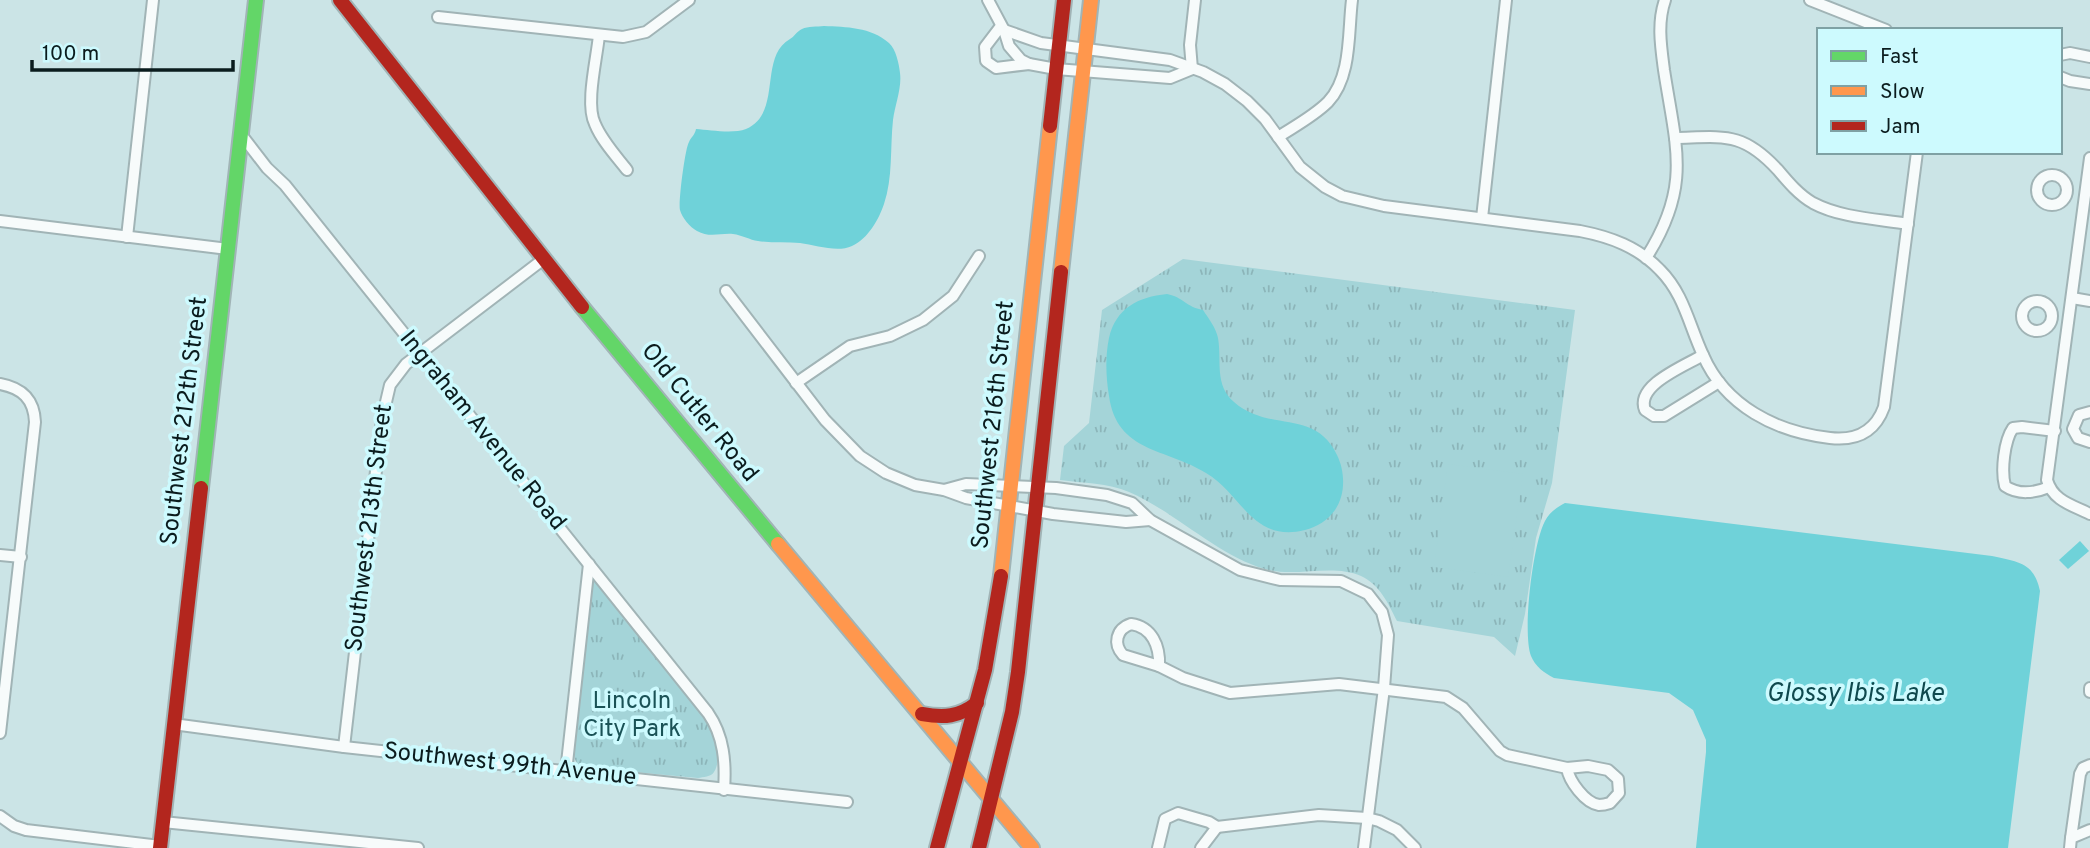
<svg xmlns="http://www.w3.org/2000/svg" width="2090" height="848" font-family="Overpass,sans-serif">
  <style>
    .park { fill: url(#park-tufts) }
    .pitch { fill: #a4d4d8 }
    .water { fill: #6fd2d9 }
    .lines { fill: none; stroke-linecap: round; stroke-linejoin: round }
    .street-casing { stroke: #a1b4b6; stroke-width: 14 }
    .fast-casing { stroke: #a1b4b6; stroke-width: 18 }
    .slow-casing { stroke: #a1b4b6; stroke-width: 18 }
    .jam-casing { stroke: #a1b4b6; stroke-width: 18 }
    .street { stroke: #f7fbfb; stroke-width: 10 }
    .fast { stroke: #63d668; stroke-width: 14 }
    .slow { stroke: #ff974d; stroke-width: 14 }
    .jam { stroke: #b3261e; stroke-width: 14 }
    .labels { text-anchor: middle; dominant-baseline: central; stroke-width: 7; stroke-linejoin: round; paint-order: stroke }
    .street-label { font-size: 24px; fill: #0b1c1e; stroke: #cdfafe }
    .park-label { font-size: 24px; fill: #1a5256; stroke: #cdfafe }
    .water-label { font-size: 26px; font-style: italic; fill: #0f494e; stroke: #cdfafe }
  </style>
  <defs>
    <pattern id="park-tufts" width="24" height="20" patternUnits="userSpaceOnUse" patternTransform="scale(1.75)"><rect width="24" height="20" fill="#a4d4d8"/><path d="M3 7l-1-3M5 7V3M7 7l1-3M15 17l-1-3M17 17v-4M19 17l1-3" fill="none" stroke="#8cb5b9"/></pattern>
  </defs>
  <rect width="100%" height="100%" fill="#cbe4e6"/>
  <g class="park">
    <path d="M 1183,259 L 1575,310 L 1552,483 L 1536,538 L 1525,614 L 1515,656 L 1494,637 L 1397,621 C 1388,603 1380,585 1361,576 C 1332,563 1295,578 1265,569 C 1218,556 1174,511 1129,492 C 1108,483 1083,483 1060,480 L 1064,446 L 1089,423 L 1102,310 Z"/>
    <path d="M 593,579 L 711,726 C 715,738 722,760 714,772 C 711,777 703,777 698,778 L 581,767 C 574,761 573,756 574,748 L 590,583 Z"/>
  </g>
  <path class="pitch" d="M 1448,464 L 1523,474 L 1508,577 L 1434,567 Z"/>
  <g class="water">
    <path d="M 824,26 C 846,27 871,27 889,43 C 896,49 899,64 900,73 C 902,88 895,105 893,120 C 890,148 893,178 884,204 C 879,219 868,239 852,246 C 837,253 816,245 800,243 C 787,242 772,243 758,241 C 750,240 742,235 733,234 C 720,233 709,238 697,231 C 690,227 682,218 680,210 C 678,204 685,148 689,142 C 691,137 695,135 696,129 C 710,130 733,134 746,129 C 783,113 758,57 790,39 C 794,37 797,31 802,29 C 808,26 817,27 824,26 Z"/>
    <path d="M 1167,294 C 1183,297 1186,307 1203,310 C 1209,319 1216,328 1218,338 C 1222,361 1214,385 1234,402 C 1269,433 1315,408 1337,455 C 1345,471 1346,494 1335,510 C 1328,520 1317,527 1305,530 C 1252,543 1242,494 1206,473 C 1166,448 1117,453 1109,396 C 1106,377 1105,357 1109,338 C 1116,308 1138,297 1167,294 Z"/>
    <path d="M 1565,503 L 1992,556 C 2018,562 2034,562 2040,591 L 2008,848 L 1696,848 L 1706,752 L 1706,740 L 1693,710 L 1669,693 L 1554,678 C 1544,673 1535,666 1531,656 C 1522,632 1533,543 1545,521 C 1549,513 1557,507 1565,503 Z"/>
    <path d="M 2080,541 L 2089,551 L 2068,569 L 2059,560 Z"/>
  </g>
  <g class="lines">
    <g class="street-casing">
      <g id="street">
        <path d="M 988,0 L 1004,30 L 1009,46 L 1021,60 L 1029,64 L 1056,69 L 1170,78 L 1192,69"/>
        <path d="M 1810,0 L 1886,30"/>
        <path d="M 438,17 L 623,37 L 646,32 L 689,0"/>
        <path d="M 1001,26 L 985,47 L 986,61 L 996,68 L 1029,64"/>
        <path d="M 1004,30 L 1041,43 L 1170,60 L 1203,72 L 1225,84 L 1247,101 L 1265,119 L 1300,167 L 1325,187 L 1342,196 L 1384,206 L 1580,231 C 1611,237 1638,247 1660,270 C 1684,294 1689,325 1703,355 C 1725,406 1776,432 1830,438 C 1856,441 1875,432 1884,407 L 1917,152"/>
        <path d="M 599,35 C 597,58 585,104 595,124 C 602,141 616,156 627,170"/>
        <path d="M 2060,55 L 2070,53 L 2090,57"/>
        <path d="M 1192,69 L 1190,45 L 1195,0"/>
        <path d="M 2060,77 L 2070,81 L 2090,84"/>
        <path d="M 240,133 L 267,168 L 285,185 L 708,713 C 724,736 726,763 724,790"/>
        <path d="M 1278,137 C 1295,126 1314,116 1328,102 C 1352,77 1348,31 1352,0"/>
        <path d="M 1675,138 C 1724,137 1742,131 1778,170 C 1788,182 1799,195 1813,203 C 1841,218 1878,219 1908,224"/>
        <path d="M 2090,158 L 2047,480 C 2053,501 2072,505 2090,514"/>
        <circle cx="2052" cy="190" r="15"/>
        <path d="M 1482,218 L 1506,0"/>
        <path d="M 0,221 L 228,249"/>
        <path d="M 127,237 L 153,0"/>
        <path d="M 1646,258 C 1692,186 1676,148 1664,70 C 1661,47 1657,23 1665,0"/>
        <path d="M 726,291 L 825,420 L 860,456 L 886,473 L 915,485 L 944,490 L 966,498 L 1053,514 L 1126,522 L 1150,520"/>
        <path d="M 2072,298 L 2090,301"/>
        <circle cx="2037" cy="316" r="15"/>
        <path d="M 1703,355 C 1685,366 1635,385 1645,410 L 1654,416 L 1664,416 L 1719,382"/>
        <path d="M 796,383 L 850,346 L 890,336 L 923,320 L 953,296 L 979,256"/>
        <path d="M 0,384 C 22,388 34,399 35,422 L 0,733"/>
        <path d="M 2090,412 L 2079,415 L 2073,429 L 2078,438 L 2090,442"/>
        <path d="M 2049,487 C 2035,493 2018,495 2005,486 C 2001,471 2004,441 2013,428 L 2022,427 L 2055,431"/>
        <path d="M 944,490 L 966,484 L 1056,488 L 1107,495 L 1132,503 L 1150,520 L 1240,570 L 1280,580 L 1341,581 L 1368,594 L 1382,612 L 1388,635 L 1384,688 L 1364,848"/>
        <path d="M 0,555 L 21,557"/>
        <path d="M 1131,624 C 1152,627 1160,646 1159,666 L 1123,655 C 1113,644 1116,629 1131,624 Z"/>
        <path d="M 1159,666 L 1183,678 L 1230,693 L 1339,684 L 1446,697 L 1463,708 L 1500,751 L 1507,755 L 1567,768"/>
        <path d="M 2090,688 L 2090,692"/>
        <path d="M 173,724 L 344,747 L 847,802"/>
        <path d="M 344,747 L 382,419 L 390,385 L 406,364 L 545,258"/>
        <path d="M 1588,766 L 1608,770 L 1618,779 L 1619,793 L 1610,803 C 1607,804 1603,805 1599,805 C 1585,803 1569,781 1567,768 Z"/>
        <path d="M 566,772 L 589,564"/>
        <path d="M 0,816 L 14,826 L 26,830 L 160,846"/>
        <path d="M 163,822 L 418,848"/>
        <path d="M 1217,827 L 1319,815 L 1367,818 L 1379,821 L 1397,830 L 1415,848"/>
        <path d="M 2071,838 L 2080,774 L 2083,768 L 2090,765"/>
        <path d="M 1158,848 L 1165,819 L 1178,813 L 1209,822 L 1217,827 L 1201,848"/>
        <path d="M 2070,848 L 2071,838 L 2090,830"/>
      </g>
    </g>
    <g class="fast-casing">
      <g id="fast">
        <path d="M 582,307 L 778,544"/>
        <path d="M 201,488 L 256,0"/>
      </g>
    </g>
    <g class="slow-casing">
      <g id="slow">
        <path d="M 1061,272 L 1091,0"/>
        <path d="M 778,544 L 1032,848"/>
        <path d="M 1001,576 L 1050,126"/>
      </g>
    </g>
    <g class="jam-casing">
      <g id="jam">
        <path d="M 340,0 L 582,307"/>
        <path d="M 1050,126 L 1064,0"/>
        <path d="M 922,714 C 944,718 959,717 977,703"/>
        <path d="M 160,848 L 201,488"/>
        <path d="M 937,848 L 985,670 L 1001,576"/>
        <path d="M 979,848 L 1012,712 L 1018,672 L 1061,272"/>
      </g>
    </g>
    <use href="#street" class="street"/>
    <use href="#fast" class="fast"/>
    <use href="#slow" class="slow"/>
    <use href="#jam" class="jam"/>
  </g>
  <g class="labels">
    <g class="street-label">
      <text transform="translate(699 413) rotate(51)">Old Cutler Road</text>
      <text transform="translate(185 421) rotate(-83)">Southwest 212th Street</text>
      <text transform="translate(994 425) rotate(-84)">Southwest 216th Street</text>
      <text transform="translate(482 431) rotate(51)">Ingraham Avenue Road</text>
      <text transform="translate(370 528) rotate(-83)">Southwest 213th Street</text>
      <text transform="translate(510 765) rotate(6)">Southwest 99th Avenue</text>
    </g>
    <g class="park-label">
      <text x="632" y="702">Lincoln<tspan x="632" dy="28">City Park</tspan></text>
    </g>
    <g class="water-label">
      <text x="1855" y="694">Glossy Ibis Lake</text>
    </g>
  </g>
  <rect x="1817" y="28" width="245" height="126" fill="#cdfafe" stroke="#7fa1a4" stroke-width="2"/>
  <rect x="1831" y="51" width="35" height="10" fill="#63d668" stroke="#7fa1a4" stroke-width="2"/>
  <text x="1880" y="63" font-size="21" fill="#0b1c1e">Fast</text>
  <rect x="1831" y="86" width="35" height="10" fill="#ff974d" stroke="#7fa1a4" stroke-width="2"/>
  <text x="1880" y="98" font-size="21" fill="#0b1c1e">Slow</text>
  <rect x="1831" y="121" width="35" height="10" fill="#b3261e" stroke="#7fa1a4" stroke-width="2"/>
  <text x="1880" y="133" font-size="21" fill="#0b1c1e">Jam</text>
  <path d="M32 60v10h201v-10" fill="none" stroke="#0b1c1e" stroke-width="3.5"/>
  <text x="42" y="60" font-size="21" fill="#0b1c1e" stroke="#cdfafe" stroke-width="5" paint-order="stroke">100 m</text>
</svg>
